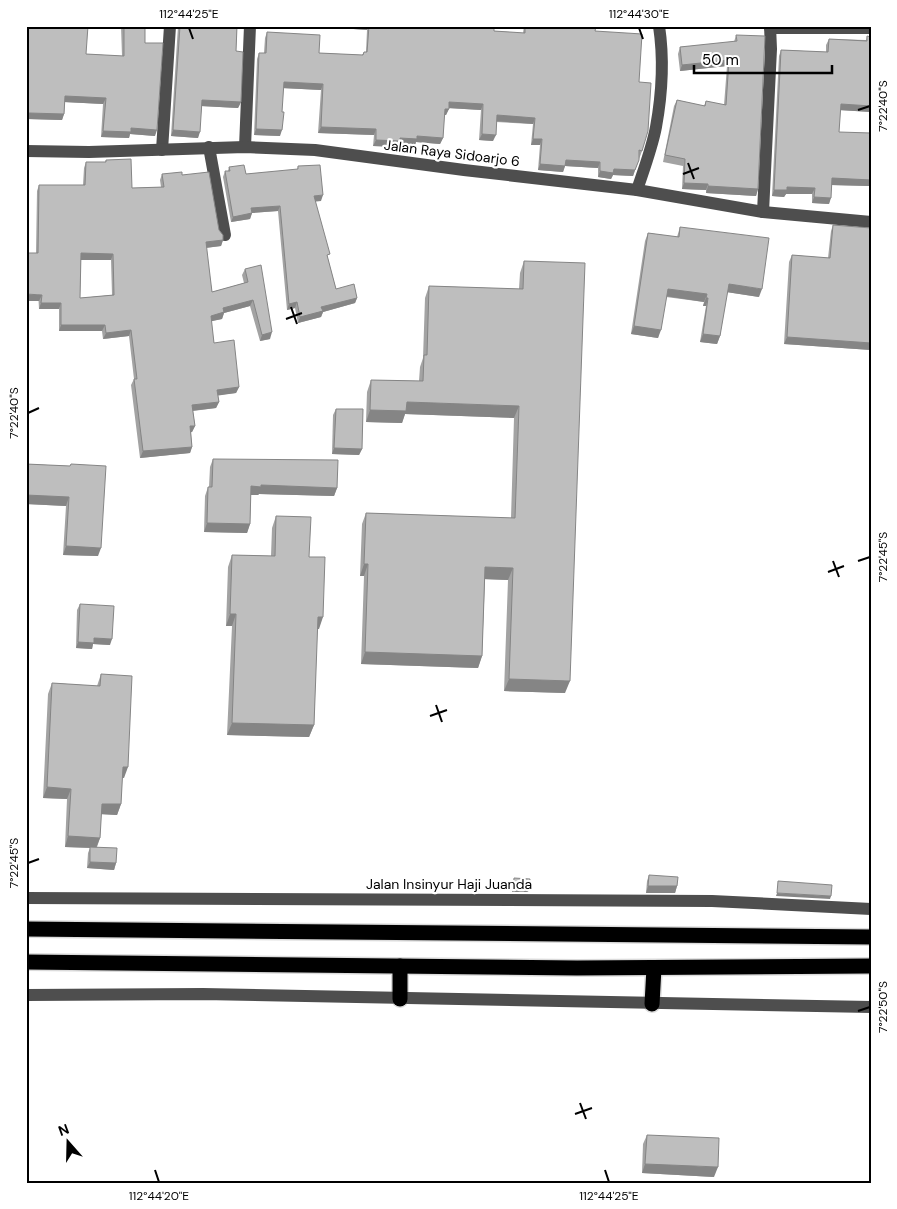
<svg xmlns="http://www.w3.org/2000/svg" width="897" height="1209" font-family="'DM Sans',sans-serif">
  <style>
    .lines { fill: none; stroke-linecap: round; stroke-linejoin: round }
    .highway-casing { stroke: #dbdbdb; stroke-width: 18 }
    .minor { stroke: #4e4e4e; stroke-width: 12 }
    .highway { stroke: #000; stroke-width: 15 }
    .wall { fill: #a3a3a3; fill-rule: evenodd }
    .shaded-wall { fill: #858585 }
    .building { fill: #bebebe; stroke: #858585; fill-rule: evenodd }
    .ticks { fill: none; stroke: #000; stroke-width: 2 }
    .labels { text-anchor: middle; dominant-baseline: central; stroke-width: 4.5; stroke-linejoin: round; paint-order: stroke }
    .street-label { font-size: 14px; fill: #000; stroke: #fff }
    .neatline { fill: none; stroke: #000; stroke-width: 2 }
    .ticks-label { font-size: 12px; text-anchor: middle; fill: #000 }
  </style>
  <rect width="100%" height="100%" fill="#fff"/>
  <g class="lines">
    <g class="highway-casing">
      <g id="highway">
        <path d="M 26,929 L 871,937"/>
        <path d="M 26,962 L 577,968 L 871,966"/>
        <path d="M 400,966 L 400,999"/>
        <path d="M 652,1004 L 654,968"/>
      </g>
    </g>
    <g class="minor">
      <path d="M 770,28 L 871,28"/>
      <path d="M 209,147 L 225,235"/>
      <path d="M 245,147 L 250,26"/>
      <path d="M 162,150 L 170,26"/>
      <path d="M 26,151 L 89,152 L 245,147 L 315,150 L 464,170 L 637,190 L 763,212 L 871,222"/>
      <path d="M 637,190 C 644,169 652,148 656,127 C 662,94 664,59 659,26"/>
      <path d="M 763,212 L 771,49 L 770,26"/>
      <path d="M 26,898 L 712,901 L 871,909"/>
      <path d="M 26,995 L 203,994 L 871,1007"/>
    </g>
    <use href="#highway" class="highway"/>
  </g>
  <g class="wall">
    <path d="M 26,26 L 86,54 L 122,56 L 121,26 L 145,26 L 145,43 L 155,136 L 130,134 L 129,138 L 101,137 L 103,104 L 65,102 L 64,114 L 62,120 L 28,119 Z"/>
    <path d="M 178,26 L 237,26 L 236,51 L 241,102 L 238,108 L 202,106 L 198,138 L 171,136 Z"/>
    <path d="M 327,26 L 494,26 L 494,31 L 523,33 L 524,26 L 596,26 L 595,31 L 639,82 L 642,151 L 633,176 L 613,175 L 611,179 L 598,177 L 598,168 L 565,166 L 563,172 L 538,170 L 540,145 L 531,145 L 533,124 L 496,122 L 493,141 L 479,140 L 481,110 L 449,108 L 446,115 L 444,115 L 443,138 L 440,144 L 416,142 L 415,145 L 399,144 L 398,147 L 373,146 L 374,135 L 318,133 L 321,90 L 283,88 L 280,136 L 254,135 L 257,59 L 259,53 L 264,53 L 265,38 L 267,32 L 319,53 L 362,55 L 364,52 L 366,52 L 367,30 L 326,27 Z"/>
    <path d="M 736,35 L 758,189 L 756,196 L 706,193 L 706,190 L 682,189 L 683,166 L 663,162 L 674,106 L 677,100 L 704,106 L 706,101 L 724,105 L 727,66 L 680,71 L 678,54 L 680,47 L 734,42 Z"/>
    <path d="M 867,36 L 871,112 L 840,110 L 839,132 L 871,182 L 869,186 L 832,185 L 829,204 L 812,203 L 812,194 L 786,194 L 784,197 L 772,196 L 779,56 L 781,50 L 826,52 L 826,45 L 829,39 L 866,40 Z"/>
    <path d="M 106,160 L 132,188 L 161,187 L 160,180 L 162,174 L 182,175 L 219,230 L 223,240 L 221,246 L 206,248 L 212,292 L 244,283 L 242,275 L 245,269 L 270,339 L 260,341 L 250,306 L 224,313 L 222,319 L 211,321 L 214,343 L 239,387 L 236,393 L 218,395 L 219,402 L 216,408 L 193,411 L 195,426 L 192,432 L 191,432 L 192,447 L 190,453 L 140,458 L 131,385 L 134,379 L 129,336 L 103,339 L 102,331 L 59,331 L 59,309 L 39,309 L 36,253 L 37,191 L 39,185 L 83,185 L 84,168 L 86,162 L 105,162 ZM 81,260 L 111,260 L 112,295 L 80,298 Z"/>
    <path d="M 298,166 L 321,201 L 315,201 L 328,259 L 336,289 L 357,298 L 355,303 L 323,312 L 321,317 L 298,323 L 295,308 L 287,310 L 278,211 L 252,213 L 250,219 L 231,222 L 223,177 L 225,171 L 228,171 L 229,167 L 246,174 L 297,170 Z"/>
    <path d="M 833,225 L 871,228 L 871,353 L 871,350 L 784,344 L 789,262 L 792,255 L 828,258 L 831,231 Z"/>
    <path d="M 680,227 L 759,297 L 727,292 L 720,336 L 717,344 L 700,342 L 706,306 L 703,306 L 704,302 L 666,297 L 658,338 L 631,334 L 645,241 L 648,233 L 677,237 Z"/>
    <path d="M 524,261 L 565,693 L 504,691 L 508,580 L 485,579 L 482,656 L 478,668 L 361,664 L 364,576 L 360,576 L 362,524 L 366,513 L 511,518 L 514,418 L 405,414 L 402,423 L 366,422 L 367,392 L 371,380 L 419,381 L 420,367 L 423,358 L 425,298 L 429,286 L 519,289 L 520,273 Z"/>
    <path d="M 336,409 L 362,449 L 359,455 L 332,454 L 333,415 Z"/>
    <path d="M 213,459 L 337,488 L 334,496 L 259,494 L 258,495 L 251,495 L 250,524 L 247,533 L 204,532 L 205,496 L 208,487 L 209,487 L 210,467 Z"/>
    <path d="M 26,464 L 70,466 L 71,464 L 98,556 L 63,555 L 66,506 L 26,504 Z"/>
    <path d="M 276,516 L 309,557 L 319,629 L 317,629 L 314,725 L 309,737 L 227,735 L 232,626 L 226,626 L 228,567 L 232,555 L 271,556 L 272,528 Z"/>
    <path d="M 80,604 L 110,645 L 93,644 L 92,649 L 76,648 L 77,610 Z"/>
    <path d="M 101,674 L 124,778 L 122,778 L 121,804 L 117,815 L 101,814 L 100,838 L 97,847 L 116,863 L 114,870 L 87,868 L 88,853 L 90,848 L 65,847 L 67,799 L 43,798 L 48,694 L 52,683 L 97,686 Z"/>
    <path d="M 649,875 L 677,886 L 675,893 L 646,893 L 647,881 Z"/>
    <path d="M 647,1135 L 714,1177 L 642,1173 L 643,1144 Z"/>
  </g>
  <g class="shaded-wall">
    <path d="M 327,26 L 368,26 L 367,30 L 326,27 Z"/>
    <path d="M 729,60 L 727,66 L 680,71 L 682,65 Z"/>
    <path d="M 284,82 L 323,84 L 321,90 L 281,88 Z"/>
    <path d="M 65,96 L 106,98 L 103,104 L 63,102 Z"/>
    <path d="M 202,100 L 241,102 L 238,108 L 200,106 Z"/>
    <path d="M 449,102 L 483,104 L 481,110 L 447,108 Z"/>
    <path d="M 841,104 L 871,106 L 871,112 L 838,110 Z"/>
    <path d="M 445,109 L 449,109 L 446,115 L 442,115 Z"/>
    <path d="M 29,113 L 64,114 L 62,120 L 27,119 Z"/>
    <path d="M 497,115 L 535,118 L 533,124 L 495,121 Z"/>
    <path d="M 321,127 L 376,129 L 374,135 L 318,133 Z"/>
    <path d="M 131,128 L 157,130 L 155,136 L 130,134 L 129,138 L 101,137 L 103,131 Z"/>
    <path d="M 256,129 L 282,130 L 280,136 L 254,135 Z"/>
    <path d="M 173,130 L 200,132 L 198,138 L 171,136 Z"/>
    <path d="M 482,134 L 496,135 L 493,141 L 479,140 Z"/>
    <path d="M 417,136 L 443,138 L 440,144 L 416,142 L 415,145 L 399,144 L 398,147 L 373,146 L 376,140 Z"/>
    <path d="M 533,139 L 542,139 L 540,145 L 531,145 Z"/>
    <path d="M 566,160 L 600,162 L 598,168 L 565,166 L 563,172 L 538,170 L 540,164 Z"/>
    <path d="M 614,169 L 635,170 L 633,176 L 613,175 L 611,179 L 598,177 L 600,171 Z"/>
    <path d="M 832,178 L 871,178 L 871,182 L 869,186 L 830,185 Z"/>
    <path d="M 684,183 L 708,184 L 706,190 L 682,189 Z"/>
    <path d="M 708,186 L 758,189 L 756,196 L 706,193 Z"/>
    <path d="M 787,187 L 815,188 L 812,194 L 786,194 L 784,197 L 772,196 L 774,190 Z"/>
    <path d="M 323,195 L 321,201 L 312,202 L 314,196 Z"/>
    <path d="M 814,197 L 831,198 L 829,204 L 812,203 Z"/>
    <path d="M 280,206 L 278,211 L 252,213 L 250,219 L 231,222 L 233,217 L 251,208 Z"/>
    <path d="M 223,240 L 221,246 L 204,248 L 206,242 Z"/>
    <path d="M 81,253 L 113,254 L 111,260 L 79,260 Z"/>
    <path d="M 729,284 L 762,289 L 759,297 L 726,292 Z"/>
    <path d="M 668,289 L 707,294 L 704,302 L 665,296 Z"/>
    <path d="M 26,294 L 42,295 L 39,301 L 26,301 Z"/>
    <path d="M 357,298 L 355,303 L 323,312 L 321,317 L 298,323 L 300,317 L 321,307 Z"/>
    <path d="M 706,298 L 708,298 L 706,306 L 703,306 Z"/>
    <path d="M 253,300 L 250,306 L 224,313 L 222,319 L 208,322 L 211,316 L 223,308 Z"/>
    <path d="M 297,302 L 295,308 L 287,310 L 289,304 Z"/>
    <path d="M 41,303 L 61,303 L 59,309 L 39,309 Z"/>
    <path d="M 61,325 L 105,325 L 102,331 L 59,331 Z"/>
    <path d="M 634,326 L 661,330 L 658,338 L 631,334 Z"/>
    <path d="M 131,330 L 129,336 L 103,339 L 106,333 Z"/>
    <path d="M 272,332 L 270,339 L 260,341 L 262,335 Z"/>
    <path d="M 703,334 L 720,336 L 717,344 L 700,342 Z"/>
    <path d="M 787,337 L 871,343 L 871,350 L 784,344 Z"/>
    <path d="M 239,387 L 236,393 L 215,396 L 217,390 Z"/>
    <path d="M 219,402 L 216,408 L 190,411 L 192,405 Z"/>
    <path d="M 407,402 L 519,406 L 514,418 L 405,414 L 402,423 L 366,422 L 370,410 Z"/>
    <path d="M 190,426 L 195,426 L 192,432 L 188,433 Z"/>
    <path d="M 192,447 L 190,453 L 140,458 L 143,451 Z"/>
    <path d="M 334,448 L 362,449 L 359,455 L 332,454 Z"/>
    <path d="M 261,485 L 337,488 L 334,496 L 259,494 L 258,495 L 248,495 L 251,486 Z"/>
    <path d="M 26,495 L 69,497 L 66,506 L 26,504 Z"/>
    <path d="M 207,523 L 250,524 L 247,533 L 204,532 Z"/>
    <path d="M 66,546 L 101,548 L 98,556 L 63,555 Z"/>
    <path d="M 364,564 L 368,564 L 364,576 L 360,576 Z"/>
    <path d="M 485,567 L 513,568 L 508,580 L 481,579 Z"/>
    <path d="M 230,614 L 236,614 L 232,626 L 226,626 Z"/>
    <path d="M 318,617 L 323,617 L 319,629 L 313,629 Z"/>
    <path d="M 94,638 L 112,639 L 110,645 L 93,644 L 92,649 L 76,648 L 78,642 Z"/>
    <path d="M 365,652 L 482,656 L 478,668 L 361,664 Z"/>
    <path d="M 509,679 L 570,681 L 565,693 L 504,691 Z"/>
    <path d="M 232,723 L 314,725 L 309,737 L 227,735 Z"/>
    <path d="M 123,767 L 128,767 L 124,778 L 119,777 Z"/>
    <path d="M 47,787 L 71,789 L 67,799 L 43,798 Z"/>
    <path d="M 102,804 L 121,804 L 117,815 L 98,814 Z"/>
    <path d="M 68,836 L 100,838 L 96,848 L 65,847 Z"/>
    <path d="M 90,862 L 116,863 L 114,870 L 87,868 Z"/>
    <path d="M 648,886 L 677,886 L 675,893 L 646,893 Z"/>
    <path d="M 513,889 L 529,889 L 528,892 L 512,892 Z"/>
    <path d="M 777,893 L 831,896 L 830,899 L 776,896 Z"/>
    <path d="M 645,1164 L 718,1167 L 714,1177 L 642,1173 Z"/>
  </g>
  <g class="building">
    <path d="M 26,26 L 88,26 L 86,54 L 124,56 L 124,26 L 145,26 L 145,43 L 163,43 L 157,130 L 131,128 L 131,132 L 103,131 L 106,98 L 65,96 L 64,114 L 29,113 L 26,128 Z"/>
    <path d="M 180,26 L 237,26 L 236,51 L 243,52 L 241,102 L 202,100 L 200,132 L 173,130 Z"/>
    <path d="M 369,26 L 494,26 L 494,31 L 525,33 L 525,26 L 596,26 L 595,31 L 642,34 L 639,82 L 651,83 L 648,131 L 642,151 L 639,150 L 639,160 L 635,170 L 614,169 L 613,173 L 600,171 L 600,162 L 566,160 L 565,166 L 540,164 L 542,139 L 533,139 L 535,118 L 497,115 L 496,135 L 482,134 L 483,104 L 449,102 L 449,109 L 445,109 L 443,138 L 417,136 L 417,139 L 400,138 L 400,141 L 376,140 L 376,129 L 321,127 L 323,84 L 284,82 L 282,112 L 284,112 L 282,130 L 256,129 L 259,53 L 266,53 L 267,32 L 320,35 L 319,53 L 363,55 L 364,52 L 367,52 Z"/>
    <path d="M 736,35 L 765,36 L 758,189 L 708,186 L 708,184 L 684,183 L 685,159 L 665,155 L 677,100 L 705,106 L 706,101 L 726,105 L 729,60 L 682,65 L 680,47 L 737,41 Z"/>
    <path d="M 867,36 L 871,37 L 871,106 L 841,104 L 839,132 L 871,133 L 871,180 L 832,178 L 831,198 L 814,197 L 815,188 L 787,187 L 787,190 L 774,190 L 781,50 L 828,52 L 829,39 L 867,41 Z"/>
    <path d="M 131,159 L 132,188 L 164,187 L 162,174 L 182,172 L 182,175 L 209,172 L 219,230 L 223,235 L 223,240 L 206,242 L 212,292 L 248,282 L 245,269 L 261,265 L 272,332 L 262,335 L 253,300 L 223,308 L 224,312 L 211,316 L 214,343 L 234,340 L 239,387 L 217,390 L 219,402 L 192,405 L 195,426 L 190,426 L 192,447 L 143,451 L 134,379 L 137,379 L 131,330 L 106,333 L 105,325 L 61,325 L 61,303 L 41,303 L 42,295 L 26,294 L 26,253 L 38,253 L 39,185 L 85,185 L 86,162 L 106,162 L 106,160 ZM 81,253 L 113,254 L 114,295 L 80,298 Z"/>
    <path d="M 244,165 L 246,174 L 298,169 L 298,166 L 320,165 L 323,195 L 314,196 L 330,254 L 327,255 L 336,289 L 354,284 L 357,298 L 321,307 L 323,311 L 300,317 L 297,302 L 289,304 L 280,206 L 251,208 L 252,213 L 233,217 L 225,171 L 230,171 L 229,167 Z"/>
    <path d="M 833,225 L 871,228 L 871,343 L 787,337 L 792,255 L 830,258 Z"/>
    <path d="M 680,227 L 769,238 L 762,289 L 729,284 L 720,336 L 703,334 L 708,298 L 706,298 L 707,294 L 668,289 L 661,330 L 634,326 L 648,233 L 679,237 Z"/>
    <path d="M 524,261 L 585,263 L 570,681 L 509,679 L 513,568 L 485,567 L 482,656 L 365,652 L 368,564 L 364,564 L 366,513 L 515,518 L 519,406 L 407,402 L 406,411 L 370,410 L 371,380 L 423,381 L 424,355 L 427,355 L 429,286 L 523,289 Z"/>
    <path d="M 336,409 L 363,409 L 362,449 L 334,448 Z"/>
    <path d="M 213,459 L 338,460 L 337,488 L 261,485 L 261,487 L 251,486 L 250,524 L 207,523 L 208,487 L 212,487 Z"/>
    <path d="M 26,464 L 70,466 L 71,464 L 106,466 L 101,548 L 66,546 L 69,497 L 26,495 Z"/>
    <path d="M 276,516 L 311,517 L 309,557 L 325,557 L 323,617 L 318,617 L 314,725 L 232,723 L 236,614 L 230,614 L 232,555 L 275,556 Z"/>
    <path d="M 80,604 L 114,606 L 112,639 L 94,638 L 94,643 L 78,642 Z"/>
    <path d="M 101,674 L 132,676 L 128,767 L 123,767 L 121,804 L 102,804 L 100,838 L 68,836 L 71,789 L 47,787 L 52,683 L 100,686 Z"/>
    <path d="M 90,847 L 117,848 L 116,863 L 90,862 Z"/>
    <path d="M 649,875 L 678,877 L 677,886 L 648,886 Z"/>
    <path d="M 514,878 L 530,879 L 529,889 L 513,889 Z"/>
    <path d="M 778,881 L 832,885 L 831,896 L 777,893 Z"/>
    <path d="M 647,1135 L 719,1138 L 718,1167 L 645,1164 Z"/>
  </g>
  <path class="ticks" d="M 189,28 L 193,39M 639,28 L 643,39M 858,110 L 870,106M 688,163 L 694,179M 683,174 L 699,168M 291,307 L 297,324M 286,319 L 302,313M 28,413 L 39,408M 833,561 L 839,577M 858,561 L 870,557M 828,572 L 844,566M 436,705 L 442,722M 430,716 L 447,710M 28,863 L 39,859M 858,1011 L 870,1007M 580,1103 L 586,1119M 575,1114 L 592,1108M 155,1170 L 159,1182M 605,1170 L 609,1182"/>
  <g class="labels">
    <g class="street-label">
      <text transform="translate(452 153) rotate(7)">Jalan Raya Sidoarjo 6</text>
      <text x="449" y="884">Jalan Insinyur Haji Juanda</text>
    </g>
  </g>
  <rect width="897" height="1209" fill="none" stroke="#ffffff" stroke-width="55"/>
  <g transform="translate(68 1142) rotate(340)" stroke="#ffffff" stroke-width="4" paint-order="stroke">
  <path d="M0-4L9 19L0 12L-9 19Z" fill="#000000"/>
  <text y="-8" font-size="14" font-weight="bold" text-anchor="middle" fill="#000000">N</text>
  </g>
  <path d="M694 65v8h138v-8" fill="none" stroke="#000000" stroke-width="2.5"/>
  <text x="702" y="65" font-size="15" fill="#000000" stroke="#ffffff" stroke-width="4" paint-order="stroke">50 m</text>
  <rect x="28" y="28" width="842" height="1154" class="neatline"/>
  <g class="ticks-label">
    <text x="189" y="18">112°44'25"E</text>
    <text x="639" y="18">112°44'30"E</text>
    <text transform="translate(883 106) rotate(-90)" y="4">7°22'40"S</text>
    <text transform="translate(14 413) rotate(-90)" y="4">7°22'40"S</text>
    <text transform="translate(883 557) rotate(-90)" y="4">7°22'45"S</text>
    <text transform="translate(14 863) rotate(-90)" y="4">7°22'45"S</text>
    <text transform="translate(883 1007) rotate(-90)" y="4">7°22'50"S</text>
    <text x="159" y="1200">112°44'20"E</text>
    <text x="609" y="1200">112°44'25"E</text>
  </g>
</svg>
